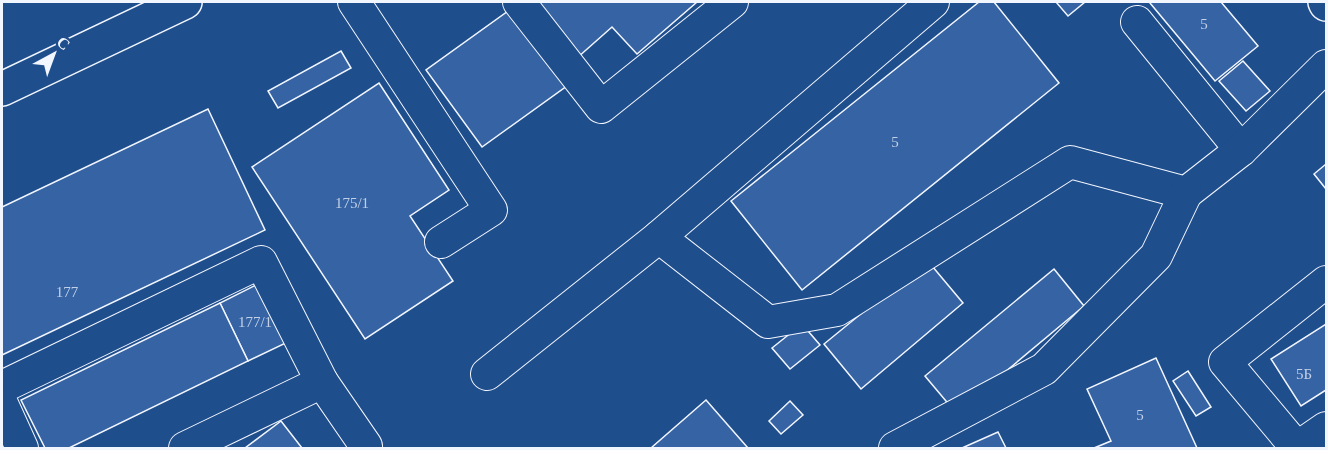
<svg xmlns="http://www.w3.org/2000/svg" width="1328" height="450" font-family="'Times New Roman',serif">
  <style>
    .building { fill: #3563a3; stroke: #f2f6ff; stroke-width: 1.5 }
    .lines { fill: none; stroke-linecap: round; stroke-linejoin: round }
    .minor-casing { stroke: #f2f6ff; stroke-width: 34 }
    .major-casing { stroke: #f2f6ff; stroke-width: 36 }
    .minor { stroke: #1f4e8c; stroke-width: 32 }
    .major { stroke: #1f4e8c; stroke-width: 33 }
    .labels { text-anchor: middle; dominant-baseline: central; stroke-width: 4.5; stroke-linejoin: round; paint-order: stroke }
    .number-label { font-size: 15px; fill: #c3d1e8 }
  </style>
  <rect width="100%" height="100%" fill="#1f4e8c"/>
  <g class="building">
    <path d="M 540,2 L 697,2 L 637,54 L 612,27 L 577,58 L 532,8 Z"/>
    <path d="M 979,2 L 994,2 L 1059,83 L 802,290 L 731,201 Z"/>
    <path d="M 1056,2 L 1085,2 L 1068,16 Z"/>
    <path d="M 1151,2 L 1221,2 L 1258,46 L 1215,81 L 1150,3 Z"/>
    <path d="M 515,6 L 571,83 L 482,147 L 426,70 Z"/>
    <path d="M 341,51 L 351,68 L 278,108 L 268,91 Z"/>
    <path d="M 1243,61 L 1270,91 L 1246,111 L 1219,81 Z"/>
    <path d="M 379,83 L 449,190 L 410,216 L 453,281 L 365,339 L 252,167 Z"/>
    <path d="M 208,109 L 265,230 L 2,355 L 2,207 Z"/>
    <path d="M 1326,164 L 1326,189 L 1314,174 Z"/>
    <path d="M 927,260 L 963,303 L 861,389 L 824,344 Z"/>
    <path d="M 1054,269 L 1084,306 L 956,413 L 925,376 Z"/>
    <path d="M 262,282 L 290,341 L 248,361 L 220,303 Z"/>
    <path d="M 220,303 L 248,361 L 69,448 L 45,448 L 21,400 Z"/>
    <path d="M 802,324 L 820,345 L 790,369 L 772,348 Z"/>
    <path d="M 1326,324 L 1326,390 L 1301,406 L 1271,359 Z"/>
    <path d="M 1156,358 L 1197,448 L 1094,448 L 1111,441 L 1087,389 Z"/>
    <path d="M 1188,371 L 1211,407 L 1196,416 L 1173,381 Z"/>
    <path d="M 706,400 L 748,448 L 651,448 Z"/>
    <path d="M 790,401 L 803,415 L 781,434 L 769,421 Z"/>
    <path d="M 281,421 L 302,448 L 245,448 Z"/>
    <path d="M 998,432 L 1006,448 L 962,448 Z"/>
  </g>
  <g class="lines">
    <g class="minor-casing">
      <g id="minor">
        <path d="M 354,2 L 491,210 L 441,242"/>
        <path d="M 519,2 L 601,107 L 732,2"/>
        <path d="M 1137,22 L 1241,150"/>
        <path d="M 659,237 L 933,2"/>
        <path d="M 1326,282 L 1225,362 L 1297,448 L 1326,428"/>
        <path d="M 487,374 L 659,237 L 768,322 L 837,310 L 1070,162 L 1186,193 L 1241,150 L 1326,66"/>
        <path d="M 2,387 L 261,262 L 322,382"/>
        <path d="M 2,404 L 22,448"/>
        <path d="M 185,448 L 322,382 L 366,446"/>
        <path d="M 895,448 L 1044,369 L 1156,256 L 1186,193"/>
      </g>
    </g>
    <g class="major-casing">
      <g id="major">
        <path d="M 1325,2 L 1326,4"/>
        <path d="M 2,89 L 185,2"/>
      </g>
    </g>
    <use href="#minor" class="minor"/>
    <use href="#major" class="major"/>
  </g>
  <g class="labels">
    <g class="number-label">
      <text x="1204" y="24">5</text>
      <text x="895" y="142">5</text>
      <text x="352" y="203">175/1</text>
      <text x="67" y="292">177</text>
      <text x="255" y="322">177/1</text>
      <text x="1304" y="374">5Б</text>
      <text x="1140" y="415">5</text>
    </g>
  </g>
  <rect width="1328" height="450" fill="none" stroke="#f2f6ff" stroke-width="6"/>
  <g transform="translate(54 54) rotate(41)" stroke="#1f4e8c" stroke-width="4.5" paint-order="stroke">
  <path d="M0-4.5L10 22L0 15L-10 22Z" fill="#f2f6ff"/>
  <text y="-9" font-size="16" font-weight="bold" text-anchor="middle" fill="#f2f6ff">С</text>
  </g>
</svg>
